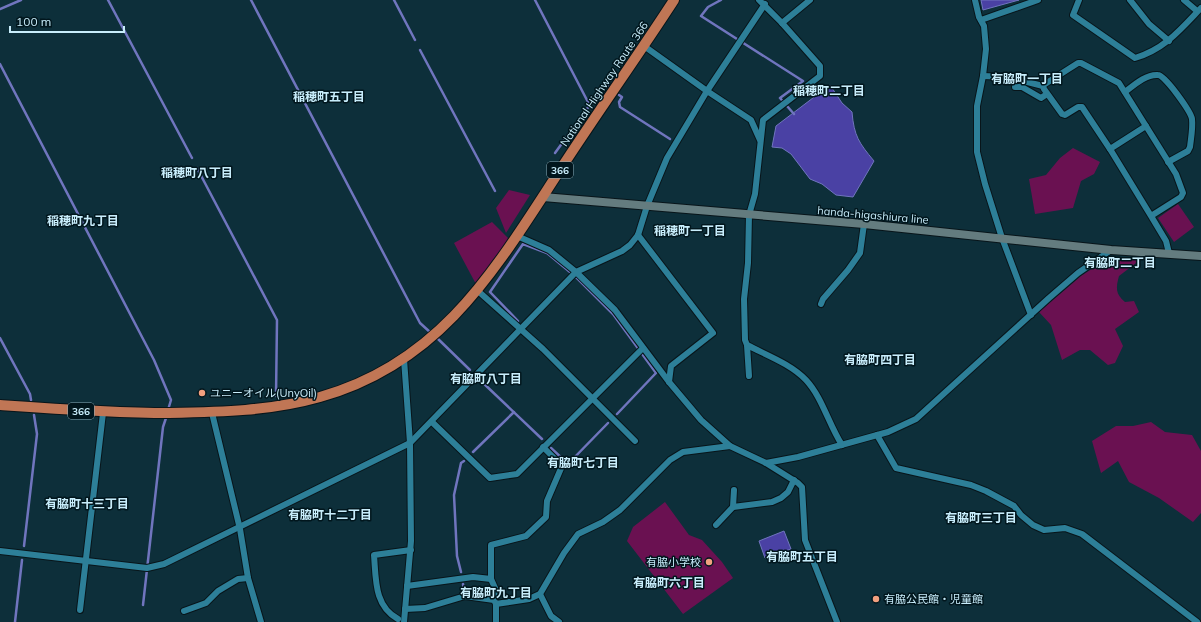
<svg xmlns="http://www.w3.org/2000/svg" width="1201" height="622" font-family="Mulish,'Noto Sans JP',sans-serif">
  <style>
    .green { fill: #6a1151 }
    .water { fill: #4a41a4; stroke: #7075be }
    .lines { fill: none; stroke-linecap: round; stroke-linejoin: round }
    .stream { stroke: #7075be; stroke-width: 2.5 }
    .minor-casing { stroke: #08151a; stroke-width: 8 }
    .secondary-casing { stroke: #08151a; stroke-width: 10 }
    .trunk-casing { stroke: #08151a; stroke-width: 12 }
    .minor { stroke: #2d7f98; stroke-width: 6 }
    .secondary { stroke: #647c7f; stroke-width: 8 }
    .trunk { stroke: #c07655; stroke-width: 10 }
    .poi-dot { fill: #f2a07f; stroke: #01161d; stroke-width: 1.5 }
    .labels { text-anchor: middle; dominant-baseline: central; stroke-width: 3; stroke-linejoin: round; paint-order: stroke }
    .shield { fill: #01161d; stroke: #8cacb8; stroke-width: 1 }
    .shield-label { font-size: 10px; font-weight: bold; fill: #c8edfb }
    .street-label { font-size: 11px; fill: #c8edfb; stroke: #01161d }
    .poi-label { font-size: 11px; fill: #c8edfb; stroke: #01161d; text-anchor: start }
    .neighbourhood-label { font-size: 12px; font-weight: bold; fill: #c8edfb; stroke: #01161d }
  </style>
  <rect width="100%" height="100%" fill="#0d2f3a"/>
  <g class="green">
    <path d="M 1073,148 L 1100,162 L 1094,174 L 1081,181 L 1073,208 L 1035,214 L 1029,179 L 1046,175 L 1060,158 Z"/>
    <path d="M 509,190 L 530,195 L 506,233 L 496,208 Z"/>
    <path d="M 1178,204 L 1194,227 L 1174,242 L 1158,218 Z"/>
    <path d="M 492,222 L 508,238 L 503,249 L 477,286 L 454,243 Z"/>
    <path d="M 1110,257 L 1140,260 L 1119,276 C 1116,287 1115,294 1125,302 L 1134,301 L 1139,312 L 1115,329 L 1123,346 L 1115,363 L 1108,365 L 1090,350 L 1080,350 L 1062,360 L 1051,325 L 1039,312 L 1081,276 Z"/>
    <path d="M 1151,422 L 1165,432 L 1192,435 L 1201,451 L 1201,513 L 1193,522 L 1159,498 L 1129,482 L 1118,461 L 1101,473 L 1092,441 L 1116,426 L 1133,426 Z"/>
    <path d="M 665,502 L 689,535 L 702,540 L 722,562 L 733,578 L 683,614 L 627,541 L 633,527 Z"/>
  </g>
  <g class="water">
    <path d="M 981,0 L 1019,0 L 983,10 Z"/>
    <path d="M 830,85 L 842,103 L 852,112 C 854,136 859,143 874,161 L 853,197 L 836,195 L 822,184 L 810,179 L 791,154 L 782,148 L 772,147 L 776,126 Z"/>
    <path d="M 784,531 L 791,549 L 765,558 L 759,541 Z"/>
  </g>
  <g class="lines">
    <g class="stream">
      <path d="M 108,0 L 192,158"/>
      <path d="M 251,0 L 420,323 L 431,333"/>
      <path d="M 394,0 L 415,40"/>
      <path d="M 535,0 L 589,104"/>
      <path d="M 721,0 L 708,7 L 701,16 L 803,81 L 780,98 L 794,114"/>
      <path d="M 0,9 L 21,0"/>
      <path d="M 420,50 L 495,191"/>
      <path d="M 0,64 L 154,360 L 171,400 L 168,410"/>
      <path d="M 619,95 L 622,97 L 619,102 L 620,107 L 670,139"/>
      <path d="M 555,153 L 605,84 L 608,86"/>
      <path d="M 197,168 L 277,320 L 276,396"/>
      <path d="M 518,321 L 490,292 L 523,244 L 547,253 L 576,277 L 613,314 L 656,373 L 617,414"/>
      <path d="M 435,336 L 470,370"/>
      <path d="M 0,338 L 30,394 L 31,400"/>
      <path d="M 480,380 L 542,439"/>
      <path d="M 551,448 L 568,464 L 608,423"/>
      <path d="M 473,452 L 514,412"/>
      <path d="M 24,546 L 37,434 L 34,415"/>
      <path d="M 461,572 L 457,556 L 454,495 L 461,463 L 464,461"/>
      <path d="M 463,584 L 464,592"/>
      <path d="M 143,605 L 163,427 L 167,415"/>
      <path d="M 15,622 L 22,560"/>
    </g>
    <g class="minor-casing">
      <g id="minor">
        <path d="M 759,0 L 782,23 L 820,66 L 820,76 L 763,120 L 755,194 L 749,215 L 748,263 L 744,299 L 745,340 L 747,345 C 766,355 791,364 806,380 C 822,397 829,425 842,445"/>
        <path d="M 975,0 L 979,17 L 984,26 L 986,49 L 983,76 L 977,106 L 977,152 L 985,184 L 1002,238 L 1031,315"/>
        <path d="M 1079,0 L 1073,15 L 1135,58 C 1165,49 1181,29 1201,8"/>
        <path d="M 1130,0 L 1149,24 L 1169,41"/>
        <path d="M 1184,0 L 1197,11"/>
        <path d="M 981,20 L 1038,0"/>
        <path d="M 782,23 L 810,0"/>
        <path d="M 644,46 L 707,91 L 751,120 L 760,140"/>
        <path d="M 983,76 L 1007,77 L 1043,86"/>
        <path d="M 1015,87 L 1022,87 L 1041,98 L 1047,94"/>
        <path d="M 1125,92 C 1134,85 1146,74 1158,75 C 1165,75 1191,112 1192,119 C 1193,128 1191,138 1190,147 L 1188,151 L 1168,162"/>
        <path d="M 1110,149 L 1146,126"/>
        <path d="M 1151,216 L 1110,149 L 1082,107 L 1078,107 L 1065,115 L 1062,114 L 1044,89 L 1043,86 L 1045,84 L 1078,63 L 1081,63 L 1119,83 L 1176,174 L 1183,193 L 1181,197 L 1151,216 L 1166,241 L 1169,253"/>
        <path d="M 638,235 L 713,333 L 671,366 L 669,382"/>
        <path d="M 517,236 L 549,250 L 576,272 L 615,310 L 669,382 L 701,420 L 730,446 L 766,463 L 798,483 L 802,487 L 805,540 L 837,622"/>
        <path d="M 478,291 L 543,349 L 635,441"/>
        <path d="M 821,304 L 823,299 L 848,270 L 860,253 L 864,224"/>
        <path d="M 747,345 L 749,376"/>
        <path d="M 212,413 L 240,529 L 248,578 L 261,622"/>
        <path d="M 432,422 L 490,478 L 517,474 L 643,348"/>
        <path d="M 877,435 L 896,468 L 971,485 L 986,491 L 1014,506 L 1021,515 L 1033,525 L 1044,530 L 1065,528 L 1082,534 L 1197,622"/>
        <path d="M 766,463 L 798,457 L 888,432 L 916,419 L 1049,298 L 1078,273 L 1111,250"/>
        <path d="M 733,507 L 734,490"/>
        <path d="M 716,525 L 733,507 L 772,502 L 781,498 L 788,492 L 794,480"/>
        <path d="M 0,551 L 147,568 L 164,564 L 410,443 L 576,272 L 622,251 L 630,245 L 638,235 L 647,206 L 667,158 L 707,91 L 765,4"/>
        <path d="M 407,586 L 473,577 L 491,579"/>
        <path d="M 494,600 L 495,588 L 491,579 L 491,545 L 526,536 L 546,517 L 547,501 L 562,466 L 543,447"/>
        <path d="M 405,609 L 425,608 L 465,596 L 494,600 L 496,604 L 529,599 L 540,594"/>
        <path d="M 80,610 L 103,413"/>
        <path d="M 184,611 L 206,603 L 218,591 L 238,579 L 248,578"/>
        <path d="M 398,619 C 374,606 376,579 374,555 L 411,550"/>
        <path d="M 404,622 L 411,541 L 410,443 L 404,359"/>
        <path d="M 496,622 L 496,604"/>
        <path d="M 559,622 L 551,616 L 540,594 L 564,553 L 578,534 L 603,522 L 620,510 L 670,460 L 683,452 L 730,446"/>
      </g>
    </g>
    <g class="secondary-casing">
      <path id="secondary" d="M 543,197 L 864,224 L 1111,250 L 1201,256"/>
    </g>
    <g class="trunk-casing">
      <path id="trunk" d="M 0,405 C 57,409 113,413 169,413 C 221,412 271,411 320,397 C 442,363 496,268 560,170 C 597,113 637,57 674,0"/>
    </g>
    <use href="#minor" class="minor"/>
    <use href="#secondary" class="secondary"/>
    <use href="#trunk" class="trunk"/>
  </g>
  <g class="poi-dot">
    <circle cx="202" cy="393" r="4"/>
    <circle cx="709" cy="562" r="4"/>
    <circle cx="876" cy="599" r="4"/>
  </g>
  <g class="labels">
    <g class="shield">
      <rect x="547" y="162" width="26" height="16" rx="3"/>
      <rect x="68" y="403" width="26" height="16" rx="3"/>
    </g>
    <g class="shield-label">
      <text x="560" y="170">366</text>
      <text x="81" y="411">366</text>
    </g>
    <g class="street-label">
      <text transform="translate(604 84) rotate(-56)">National Highway Route 366</text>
      <text transform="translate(873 215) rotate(5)">handa-higashiura line</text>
    </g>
    <g class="poi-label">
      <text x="210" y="393">ユニーオイル(UnyOil)</text>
      <text x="701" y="562" text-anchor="end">有脇小学校</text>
      <text x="884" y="599">有脇公民館・児童館</text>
    </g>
    <g class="neighbourhood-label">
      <text x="1027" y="78">有脇町一丁目</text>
      <text x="829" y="90">稲穂町二丁目</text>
      <text x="329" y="96">稲穂町五丁目</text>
      <text x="197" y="172">稲穂町八丁目</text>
      <text x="83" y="220">稲穂町九丁目</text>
      <text x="690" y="230">稲穂町一丁目</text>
      <text x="1120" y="262">有脇町二丁目</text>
      <text x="880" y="359">有脇町四丁目</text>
      <text x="486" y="378">有脇町八丁目</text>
      <text x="583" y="462">有脇町七丁目</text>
      <text x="87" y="503">有脇町十三丁目</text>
      <text x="330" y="514">有脇町十二丁目</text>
      <text x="981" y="517">有脇町三丁目</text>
      <text x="802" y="556">有脇町五丁目</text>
      <text x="669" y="582">有脇町六丁目</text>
      <text x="496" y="592">有脇町九丁目</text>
    </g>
  </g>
  <path d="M10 26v6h114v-6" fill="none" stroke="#c8edfb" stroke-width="2"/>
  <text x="16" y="26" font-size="12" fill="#c8edfb" stroke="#01161d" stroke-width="3" paint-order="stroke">100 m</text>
</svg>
